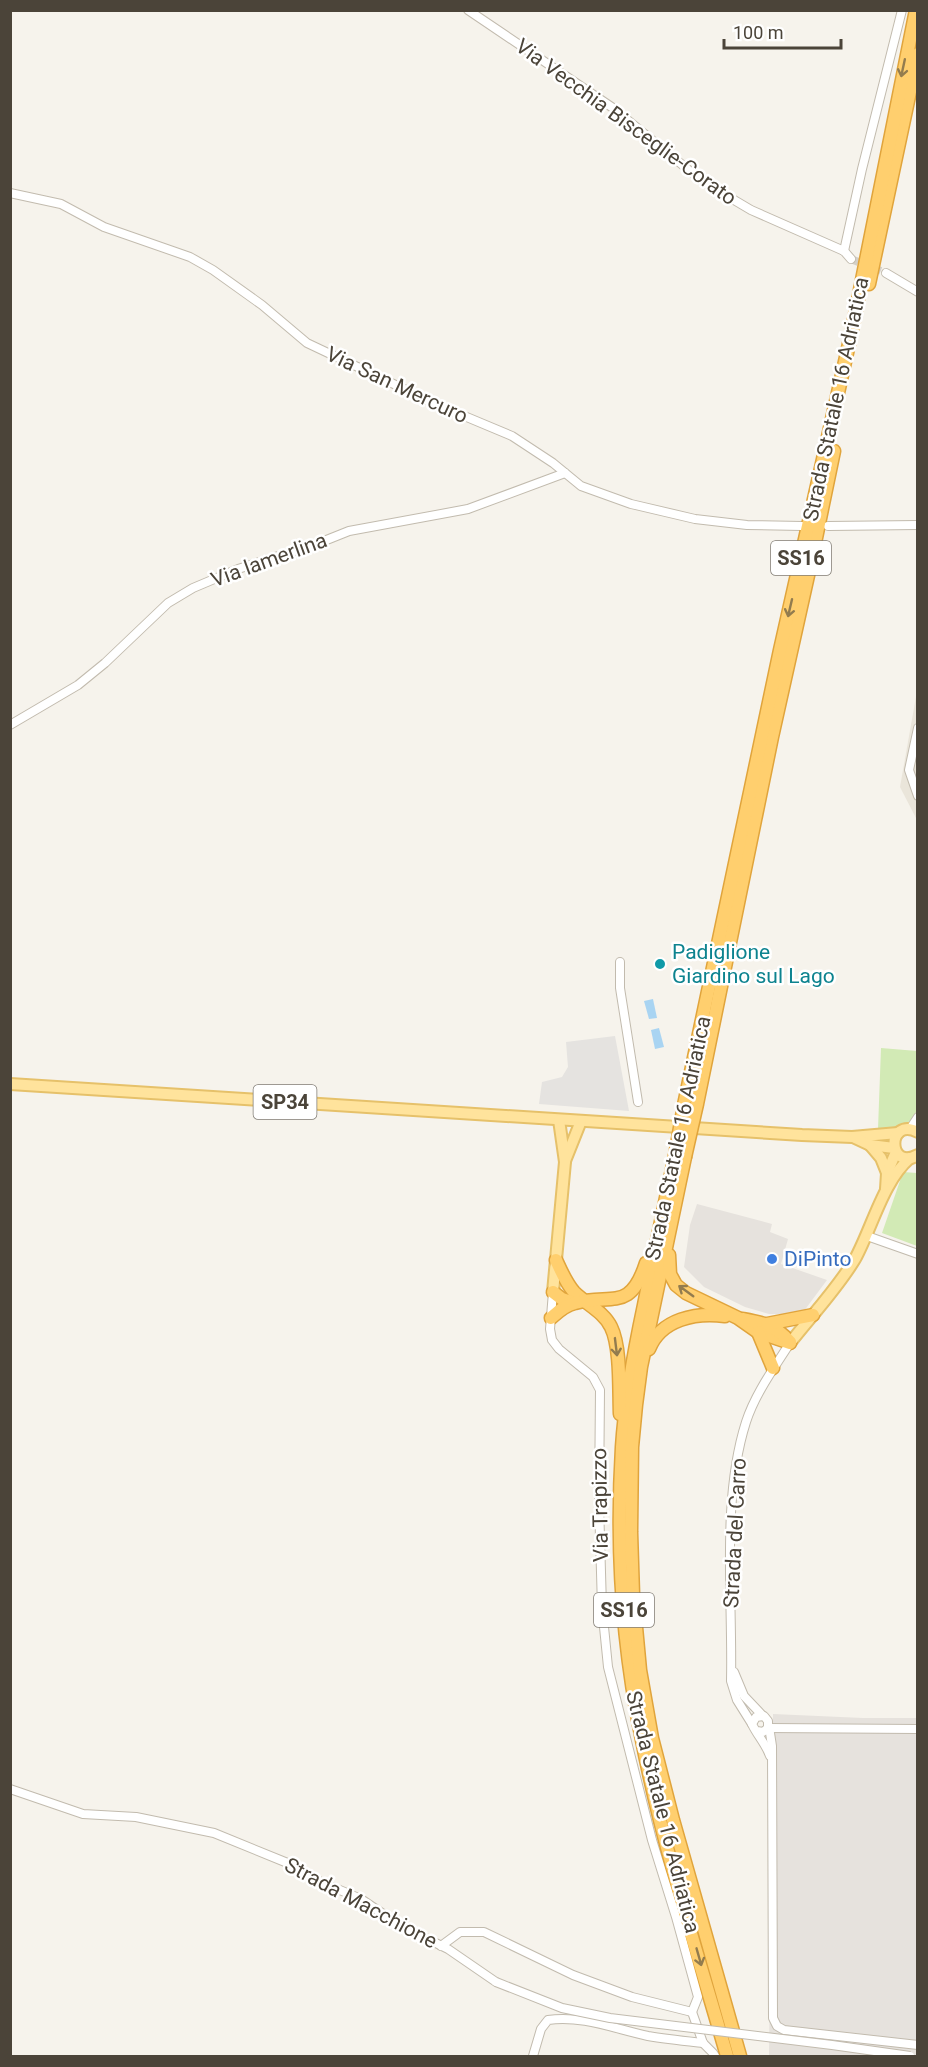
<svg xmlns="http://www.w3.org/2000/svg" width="928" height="2067" font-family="Roboto,sans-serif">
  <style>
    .residential { fill: #eae5da }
    .industrial { fill: #e6e2dd }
    .green { fill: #d2eab5 }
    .parking { fill: #e5e3e0 }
    .water { fill: #a9d4f2 }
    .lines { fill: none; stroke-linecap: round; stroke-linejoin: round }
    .minor-tunnel { stroke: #d4d0c8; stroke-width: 8; stroke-dasharray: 8 4; stroke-linecap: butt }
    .minor-casing { stroke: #c2bbae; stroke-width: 10 }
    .major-casing { stroke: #e6c16a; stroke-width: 14 }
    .highway-casing { stroke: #e0a43c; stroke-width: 15 }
    .minor { stroke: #fff; stroke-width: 8 }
    .major { stroke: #ffe39c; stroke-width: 10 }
    .highway { stroke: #ffcf6e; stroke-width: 12 }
    .minor-bridge-casing { stroke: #c2bbae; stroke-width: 10; stroke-linecap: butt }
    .highway-bridge-casing { stroke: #e0a43c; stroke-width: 15; stroke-linecap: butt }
    .minor-bridge { stroke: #fff; stroke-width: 8 }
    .highway-bridge { stroke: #ffcf6e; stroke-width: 12 }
    .oneway { stroke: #937c4e }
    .culture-dot { fill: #0f9aa8; stroke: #fff; stroke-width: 2 }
    .shop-dot { fill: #3f7fe0; stroke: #fff; stroke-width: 2 }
    .labels { text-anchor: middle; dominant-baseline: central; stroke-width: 5; stroke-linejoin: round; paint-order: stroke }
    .shield { fill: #fff; stroke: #817c74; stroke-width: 1.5 }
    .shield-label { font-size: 20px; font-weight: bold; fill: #4b4439 }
    .street-label { font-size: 21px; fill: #4b4439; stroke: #fff }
    .culture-label { font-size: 21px; fill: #0d838f; stroke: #fff; text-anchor: start }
    .shop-label { font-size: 21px; fill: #366cbe; stroke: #fff; text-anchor: start }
  </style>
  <rect width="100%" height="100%" fill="#f6f3ec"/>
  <path class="residential" d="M 917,691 L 917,820 L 900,787 Z"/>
  <g class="industrial">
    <path d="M 697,1204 L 772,1224 L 770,1232 L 788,1239 L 781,1264 L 827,1280 L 804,1311 L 786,1314 L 769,1314 L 745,1307 L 704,1287 L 684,1267 L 690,1225 Z"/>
    <path d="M 773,1714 L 863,1718 L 917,1718 L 917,2056 L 769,2056 Z"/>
  </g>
  <g class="green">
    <path d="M 881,1048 L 917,1051 C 917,1065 921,1096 917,1109 C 912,1126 894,1132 878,1129 Z"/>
    <path d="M 903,1172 L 917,1173 L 917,1246 L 882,1233 Z"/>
  </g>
  <path class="parking" d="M 615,1036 L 629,1111 L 539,1104 L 542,1082 L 562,1077 L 568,1067 L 566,1042 Z"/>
  <g class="water">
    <path d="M 653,999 L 657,1018 L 649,1019 L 644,1001 Z"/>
    <path d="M 659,1028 L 664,1047 L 655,1049 L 651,1030 Z"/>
  </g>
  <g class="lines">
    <path class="minor-tunnel" d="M 851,259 L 886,273"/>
    <g class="minor-casing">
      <g id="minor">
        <path d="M 468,10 L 613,108 L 702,181 L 751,210 L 844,251 L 851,259"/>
        <path d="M 10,193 L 61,204 L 104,227 L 190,257 L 213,270 L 262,305 L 307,343 L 438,405 L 512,436 L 553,463 L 581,486 L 631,504 L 695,519 L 747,525 L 802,526"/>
        <path d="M 844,251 L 862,169 L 902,10"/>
        <path d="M 886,273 L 918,292"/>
        <path d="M 828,526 L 918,525"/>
        <path d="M 10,725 L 78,685 L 105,663 L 168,603 L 193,588 L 238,569 L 319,543 L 349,531 L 468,509 L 565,473"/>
        <path d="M 918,728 L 909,770 L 918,796"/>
        <path d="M 620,962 L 620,988 L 638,1102"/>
        <path d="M 910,1129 L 918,1117"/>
        <path d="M 867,1236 L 918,1254"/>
        <path d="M 553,1292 L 550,1329 L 552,1340 L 559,1349 L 593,1377 L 600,1390 L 599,1503 L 602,1607 L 608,1667 L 652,1840 L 676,1917 L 698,1997 L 692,2012"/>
        <path d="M 734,1672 L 744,1696 L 762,1715"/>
        <path d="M 752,1724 L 737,1700 L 731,1681 C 733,1600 721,1500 746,1422 C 755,1394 774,1368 790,1343"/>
        <path d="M 768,1728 L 918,1729"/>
        <path d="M 767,1729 L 770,1733 L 772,1746 L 773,2018 L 777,2026 L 784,2030 L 918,2045"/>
        <path d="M 757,1731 L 763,1732 L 768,1728 L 768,1721 L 764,1716 L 756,1717 L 752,1724 C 757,1735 766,1744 770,1756"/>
        <path d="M 10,1789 L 83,1814 L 136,1817 L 214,1833 L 290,1864 L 321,1882 L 361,1899 L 401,1926 L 448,1949 L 496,1982"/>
        <path d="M 441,1946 L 460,1932 L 484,1932 L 573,1975 L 632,1997 L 692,2012"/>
        <path d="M 692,2012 L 703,2043 L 713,2053 L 715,2056"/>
        <path d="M 533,2056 L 541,2029 L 548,2020 C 582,2015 615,2029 648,2036 C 666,2039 685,2041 703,2043"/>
      </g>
    </g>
    <g class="major-casing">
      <g id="major">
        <path d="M 10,1084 L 802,1135 L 852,1137 L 898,1133"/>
        <path d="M 918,1132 C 886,1116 887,1172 918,1155"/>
        <path d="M 855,1138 L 870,1145 L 894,1148"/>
        <path d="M 870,1145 L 881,1158 L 887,1173"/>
        <path d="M 565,1161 L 581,1121"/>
        <path d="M 886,1189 L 887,1173 L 896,1152"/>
        <path d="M 553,1292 L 565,1162 L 559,1120"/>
        <path d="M 790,1343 C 812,1315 837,1289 855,1259 C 872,1228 883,1181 910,1158"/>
      </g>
    </g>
    <g class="highway-casing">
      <g id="highway">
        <path d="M 869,284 L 918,54"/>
        <path d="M 697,1104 L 772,737 L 811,562 L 834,451"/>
        <path d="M 684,1105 L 780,650 L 851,335 L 916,10"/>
        <path d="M 675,1156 C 664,1206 654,1255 644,1305 C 634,1352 625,1399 622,1447 C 616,1544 622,1644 642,1740 C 663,1847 697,1952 727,2056"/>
        <path d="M 685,1157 L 641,1367 L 636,1405 L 632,1447 L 631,1532 L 633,1595 L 640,1670 L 652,1738 L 673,1820 L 740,2056"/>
        <path d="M 669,1255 L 670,1274 L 676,1285 L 686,1293 L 738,1318 L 758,1332 L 790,1343"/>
        <path d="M 556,1260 C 561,1271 566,1283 574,1292 C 586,1304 604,1312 611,1327 C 621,1347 619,1391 620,1414"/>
        <path d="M 553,1292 L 562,1299 L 573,1303"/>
        <path d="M 551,1318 C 558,1312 565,1305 575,1303 C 611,1293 630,1313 646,1263"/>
        <path d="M 743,1319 C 764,1323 775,1325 790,1342"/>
        <path d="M 767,1324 L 813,1315"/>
        <path d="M 758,1332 L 773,1368"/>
        <path d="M 649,1349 C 661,1319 696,1312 725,1316"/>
      </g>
    </g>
    <use href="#minor" class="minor"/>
    <use href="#major" class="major"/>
    <use href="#highway" class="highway"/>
    <g class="minor-bridge-casing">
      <path id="minor-bridge" d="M 496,1982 L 562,2008 L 610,2018 L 832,2045 L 910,2056"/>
    </g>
    <g class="highway-bridge-casing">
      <g id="highway-bridge">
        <path d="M 675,1156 L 684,1105"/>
        <path d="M 685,1157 L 697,1104"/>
      </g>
    </g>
    <use href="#minor-bridge" class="minor-bridge"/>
    <use href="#highway-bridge" class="highway-bridge"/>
  </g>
  <defs><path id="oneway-shaft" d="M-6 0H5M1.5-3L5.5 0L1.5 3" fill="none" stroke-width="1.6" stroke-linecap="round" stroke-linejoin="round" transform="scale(1.5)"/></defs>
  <g class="oneway">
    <use href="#oneway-shaft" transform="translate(903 68) rotate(102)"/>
    <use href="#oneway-shaft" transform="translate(790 608) rotate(103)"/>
    <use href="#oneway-shaft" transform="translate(686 1291) rotate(-144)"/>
    <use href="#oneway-shaft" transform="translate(616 1347) rotate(83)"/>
    <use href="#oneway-shaft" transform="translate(699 1957) rotate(74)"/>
  </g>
  <circle class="culture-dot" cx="660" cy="964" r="6"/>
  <circle class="shop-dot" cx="772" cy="1259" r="6"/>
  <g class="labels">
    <g class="shield">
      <rect x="771" y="541" width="60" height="34" rx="4.5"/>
      <rect x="253.5" y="1085" width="63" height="34" rx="4.5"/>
      <rect x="594" y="1593" width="60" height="34" rx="4.5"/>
    </g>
    <g class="shield-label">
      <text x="801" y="558">SS16</text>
      <text x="285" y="1102">SP34</text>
      <text x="624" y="1610">SS16</text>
    </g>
    <g class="street-label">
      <text transform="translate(626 122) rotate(36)">Via Vecchia Bisceglie-Corato</text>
      <text transform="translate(397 385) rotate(25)">Via San Mercuro</text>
      <text transform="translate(836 399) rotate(-78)">Strada Statale 16 Adriatica</text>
      <text transform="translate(269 560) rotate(-20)">Via lamerlina</text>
      <text transform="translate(678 1138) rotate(-78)">Strada Statale 16 Adriatica</text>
      <text transform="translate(600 1505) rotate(-91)">Via Trapizzo</text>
      <text transform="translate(735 1533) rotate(-87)">Strada del Carro</text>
      <text transform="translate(663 1812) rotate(76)">Strada Statale 16 Adriatica</text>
      <text transform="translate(361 1903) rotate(28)">Strada Macchione</text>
    </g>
    <g class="culture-label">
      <text x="672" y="952">Padiglione<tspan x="672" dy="24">Giardino sul Lago</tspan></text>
    </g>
    <g class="shop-label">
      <text x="784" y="1259">DiPinto</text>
    </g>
  </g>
  <rect width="928" height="2067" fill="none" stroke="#4b4439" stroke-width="24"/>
  <path d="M724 39v9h117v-9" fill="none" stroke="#4b4439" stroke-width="3"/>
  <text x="733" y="39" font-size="18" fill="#4b4439" stroke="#ffffff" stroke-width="4.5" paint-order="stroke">100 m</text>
</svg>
